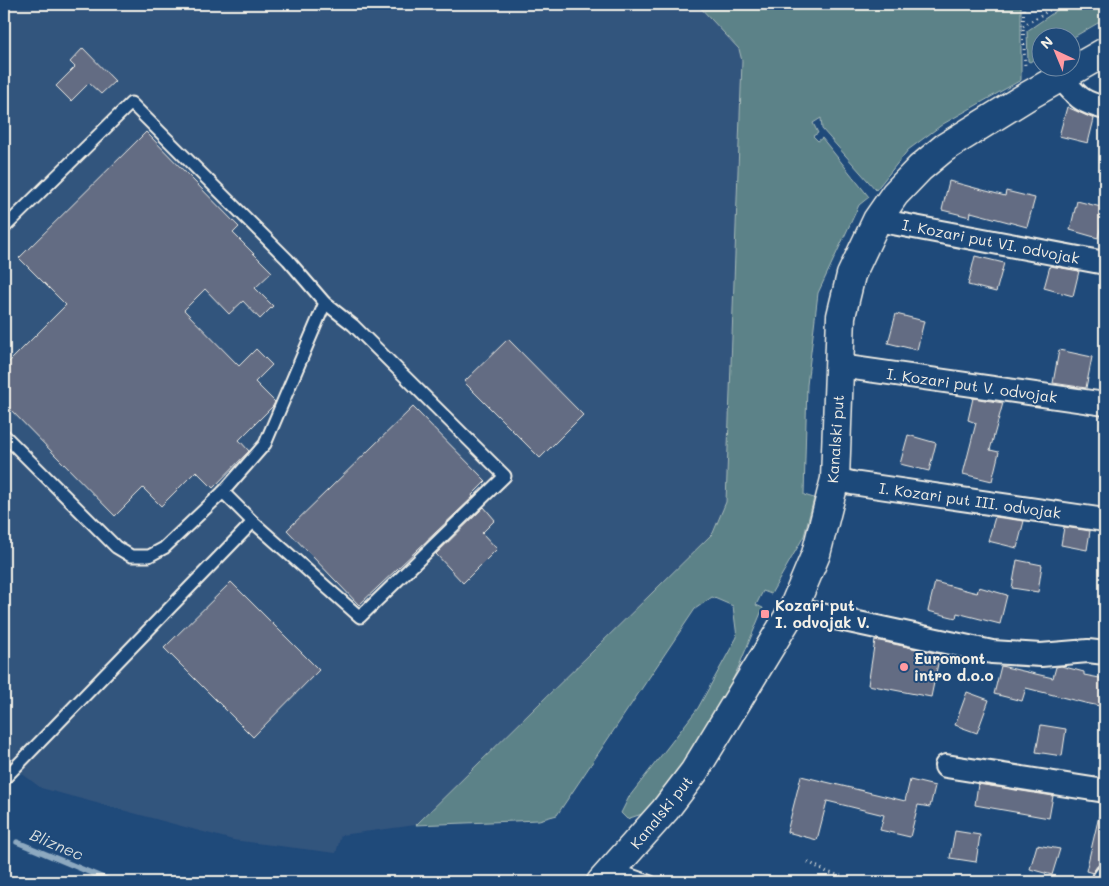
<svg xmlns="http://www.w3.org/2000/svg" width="1109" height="886" font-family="Mali,sans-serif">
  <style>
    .built { fill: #33547d }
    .green { fill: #5b8288; stroke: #a8bab8 }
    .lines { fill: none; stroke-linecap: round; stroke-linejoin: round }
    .stream { stroke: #8da9c0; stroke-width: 5.5 }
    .building { fill: #636c83; stroke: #f4f1e8 }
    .lane-casing { stroke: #f4f1e8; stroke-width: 15 }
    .street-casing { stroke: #f4f1e8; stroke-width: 26 }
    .secondary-casing { stroke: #f4f1e8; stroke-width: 31 }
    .path { stroke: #f4f1e8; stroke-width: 3; stroke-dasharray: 1 4; stroke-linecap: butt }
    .lane { stroke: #1f4a7a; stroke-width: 11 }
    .street { stroke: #1f4a7a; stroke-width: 22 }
    .secondary { stroke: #1f4a7a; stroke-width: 28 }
    .poi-dot { fill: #ff9aa2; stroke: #1f4a7a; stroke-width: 2 }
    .labels { text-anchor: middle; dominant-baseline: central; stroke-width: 4; stroke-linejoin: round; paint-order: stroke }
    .street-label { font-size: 15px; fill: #f4f1e8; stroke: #1f4a7a }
    .poi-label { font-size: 15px; font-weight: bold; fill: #f4f1e8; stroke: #1f4a7a; text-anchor: start }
    .water-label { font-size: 16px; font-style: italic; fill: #dadfde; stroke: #1f4a7a }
  </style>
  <rect width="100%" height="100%" fill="#1f4a7a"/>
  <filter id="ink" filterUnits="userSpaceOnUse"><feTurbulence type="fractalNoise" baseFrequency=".02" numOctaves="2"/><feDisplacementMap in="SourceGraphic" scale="10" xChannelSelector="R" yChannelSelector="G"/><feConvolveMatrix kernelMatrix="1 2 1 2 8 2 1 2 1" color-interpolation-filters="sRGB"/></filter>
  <g filter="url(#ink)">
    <path class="built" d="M 4,4 L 697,4 L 739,49 L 742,61 L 726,502 L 713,533 L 416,825 L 341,835 L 336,853 L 233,840 L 41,788 L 4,760 Z"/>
    <g class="green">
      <path d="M 697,4 L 1021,4 L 1021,80 L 943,124 L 908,150 L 876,190 L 822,129 L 821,118 L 813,123 L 818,133 L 813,136 L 818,141 L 822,138 L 869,197 L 859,205 L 818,293 L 807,385 L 804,495 L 814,498 L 804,536 L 771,594 L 763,591 L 756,605 L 763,608 L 739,666 L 715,717 L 648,812 L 627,819 L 621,813 L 629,797 L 698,708 L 737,637 L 733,606 L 712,597 L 695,609 L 557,815 L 539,820 L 416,825 L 713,533 L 726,502 L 742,61 L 739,49 Z"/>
      <path d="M 1066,4 L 1105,4 L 1105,19 L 1072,38 L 1042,38 L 1041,55 L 1030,62 L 1028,61 L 1027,31 Z"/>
    </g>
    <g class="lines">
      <path class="stream" d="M 17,842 L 113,882"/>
    </g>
    <g class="building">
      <path d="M 83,48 L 115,81 L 101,94 L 89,83 L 71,101 L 56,86 L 75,67 L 70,62 Z"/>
      <path d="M 1067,107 L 1094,119 L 1088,143 L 1059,136 Z"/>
      <path d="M 146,132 L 239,227 L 233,233 L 272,272 L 255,288 L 273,306 L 260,319 L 243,301 L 229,314 L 205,289 L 184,310 L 239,366 L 256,349 L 272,365 L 255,382 L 275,402 L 273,406 L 239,440 L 249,451 L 213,488 L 196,471 L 161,506 L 143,488 L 115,516 L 4,403 L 4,367 L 66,305 L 19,258 Z"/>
      <path d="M 949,181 L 1005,196 L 1006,191 L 1035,198 L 1027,227 L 971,212 L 970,217 L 942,210 Z"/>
      <path d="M 1077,201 L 1105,208 L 1098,238 L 1070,230 Z"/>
      <path d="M 975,256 L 1004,263 L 996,292 L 968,285 Z"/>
      <path d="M 1050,266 L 1079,271 L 1073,296 L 1044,288 Z"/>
      <path d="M 896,314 L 924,321 L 917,350 L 888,343 Z"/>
      <path d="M 508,339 L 583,415 L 540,458 L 464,382 Z"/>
      <path d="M 1059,350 L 1092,357 L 1086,388 L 1053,383 Z"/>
      <path d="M 973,398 L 1003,403 L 990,450 L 999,452 L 992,481 L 963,474 L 976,423 L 968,420 Z"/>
      <path d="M 413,407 L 486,481 L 472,495 L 473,497 L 359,605 L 287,530 Z"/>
      <path d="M 908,435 L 936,443 L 929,471 L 900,464 Z"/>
      <path d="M 484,507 L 495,520 L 482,533 L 497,549 L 463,583 L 436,554 Z"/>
      <path d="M 995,517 L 1024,521 L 1017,548 L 988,541 Z"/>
      <path d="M 1064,527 L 1090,531 L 1087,550 L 1061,545 Z"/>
      <path d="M 1017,560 L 1042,565 L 1038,592 L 1012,588 Z"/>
      <path d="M 231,582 L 319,670 L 253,737 L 164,648 Z"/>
      <path d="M 935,582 L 977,593 L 979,587 L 1007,595 L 1000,624 L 957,613 L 956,618 L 928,611 Z"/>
      <path d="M 875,640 L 940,654 L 931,697 L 868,685 Z"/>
      <path d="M 1001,666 L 1053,678 L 1056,667 L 1061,666 L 1084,672 L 1084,675 L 1105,679 L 1105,707 L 1085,703 L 1026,688 L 1022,701 L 994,694 Z"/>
      <path d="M 967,692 L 989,700 L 977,733 L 955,725 Z"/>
      <path d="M 1041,725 L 1066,729 L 1062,756 L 1036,752 Z"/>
      <path d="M 801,776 L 905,801 L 910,780 L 935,786 L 930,807 L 918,805 L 910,837 L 880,830 L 884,815 L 827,801 L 817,840 L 787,832 Z"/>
      <path d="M 978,784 L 1053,796 L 1049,818 L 975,805 Z"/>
      <path d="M 1099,816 L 1105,817 L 1105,864 L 1097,866 L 1093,873 L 1086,871 Z"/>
      <path d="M 955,831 L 980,835 L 976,862 L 950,858 Z"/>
      <path d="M 1037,845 L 1060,849 L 1052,875 L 1030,869 Z"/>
    </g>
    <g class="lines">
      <g class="lane-casing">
        <g id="lane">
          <path d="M 4,228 L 131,103 L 288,260 L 325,303 L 265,444 L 223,492 L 164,548 L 149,556 L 131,556 L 116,547 L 4,435"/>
          <path d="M 223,492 L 253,522"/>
          <path d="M 4,779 L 253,522 L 360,617 L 505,476 L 353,325 L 325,303"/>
          <path d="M 614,869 L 651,882"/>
        </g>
      </g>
      <g class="street-casing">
        <g id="street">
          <path d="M 1061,78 C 1078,97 1080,102 1105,108"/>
          <path d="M 877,220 L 1105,263"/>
          <path d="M 840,366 L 1105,404"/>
          <path d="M 835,479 L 852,483 L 1105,520"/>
          <path d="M 792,611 L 812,613 L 992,652 L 1041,655 L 1088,651 L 1105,653"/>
          <path d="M 946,766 L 1105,791"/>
          <path d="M 1103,882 L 1105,877"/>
        </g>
      </g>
      <g class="secondary-casing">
        <path id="secondary" d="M 601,882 L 665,810 L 694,772 L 792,611 L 816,554 L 835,479 L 841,316 L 851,275 L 877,220 L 895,194 L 920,168 L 944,148 L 1026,97 L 1105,52"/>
      </g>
      <g class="path">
        <path d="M 1024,4 L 1023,26 L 1025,67"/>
        <path d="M 1023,26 L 1059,4"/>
        <path d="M 808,862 L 827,872 L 860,882"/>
        <path d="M 908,882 L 919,879 L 934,882"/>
      </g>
      <use href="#lane" class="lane"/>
      <use href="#street" class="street"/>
      <use href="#secondary" class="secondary"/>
    </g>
  </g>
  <g class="poi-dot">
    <rect x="760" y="609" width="10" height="10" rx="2.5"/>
    <circle cx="904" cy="667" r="5"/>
  </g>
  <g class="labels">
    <g class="street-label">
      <text transform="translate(991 241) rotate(11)">I. Kozari put VI. odvojak</text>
      <text transform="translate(972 385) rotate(8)">I. Kozari put V. odvojak</text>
      <text transform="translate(835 439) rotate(-86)">Kanalski put</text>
      <text transform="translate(970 500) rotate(8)">I. Kozari put III. odvojak</text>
      <text transform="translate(661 812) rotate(-51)">Kanalski put</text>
    </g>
    <g class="poi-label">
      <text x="775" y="605">Kozari put<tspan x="775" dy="17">I. odvojak V.</tspan></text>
      <text x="914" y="658">Euromont<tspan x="914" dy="17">intro d.o.o</tspan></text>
    </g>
    <g class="water-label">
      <text transform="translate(57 844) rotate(23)">Bliznec</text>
    </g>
  </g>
  <rect width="1109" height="886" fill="none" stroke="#1f4a7a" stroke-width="20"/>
  <rect x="10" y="10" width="1089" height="866" fill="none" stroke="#f4f1e8" stroke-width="2" filter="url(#ink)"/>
  <g transform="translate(1056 52) rotate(316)"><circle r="24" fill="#1f4a7a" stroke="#748da6"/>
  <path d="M0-4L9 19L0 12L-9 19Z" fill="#ff9aa2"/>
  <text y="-8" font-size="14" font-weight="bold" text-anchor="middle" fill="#f4f1e8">N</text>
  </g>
</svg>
